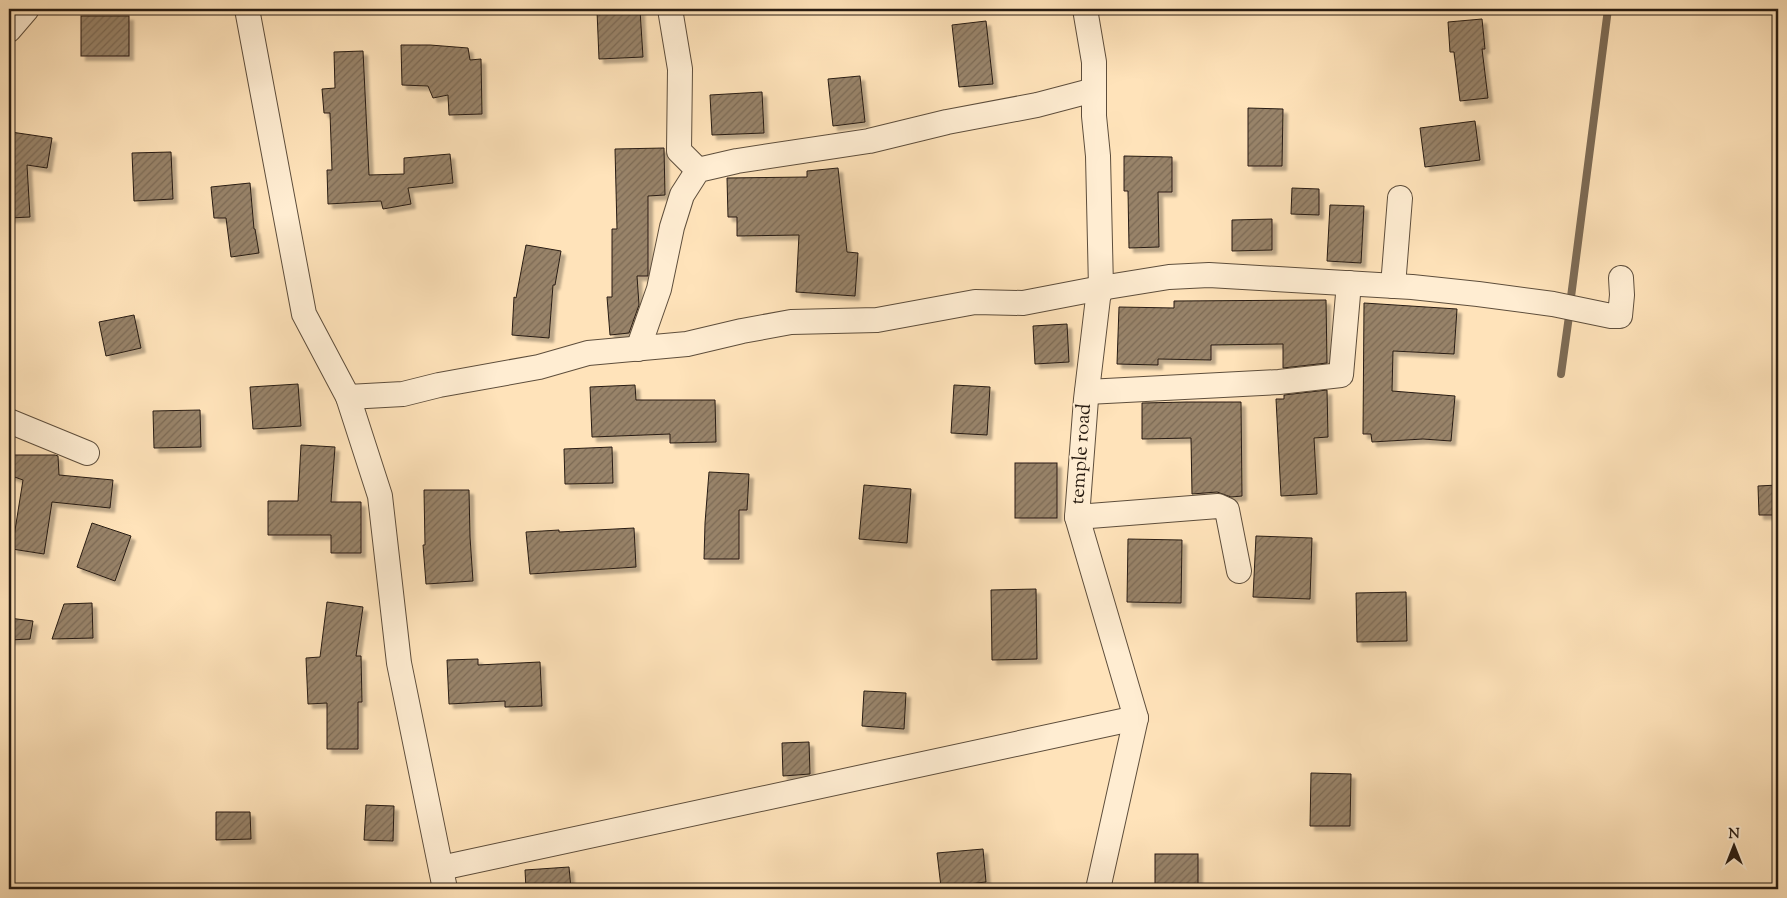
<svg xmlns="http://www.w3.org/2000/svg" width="1787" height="898" font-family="'Sorts Mill Goudy',serif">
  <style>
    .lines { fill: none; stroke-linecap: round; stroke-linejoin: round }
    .stream { stroke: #7d6b55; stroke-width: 8 }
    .building { fill: url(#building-hatch); stroke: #281c12; filter: url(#shadow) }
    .minor-casing { stroke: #5e4e3c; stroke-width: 26 }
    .minor { stroke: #ffedd2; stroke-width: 24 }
    .labels { text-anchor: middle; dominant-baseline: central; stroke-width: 4; stroke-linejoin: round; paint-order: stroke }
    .street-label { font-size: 20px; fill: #281c12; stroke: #ffedd2 }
  </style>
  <defs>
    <pattern id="building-hatch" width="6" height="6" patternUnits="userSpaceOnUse" patternTransform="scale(1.25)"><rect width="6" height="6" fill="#988369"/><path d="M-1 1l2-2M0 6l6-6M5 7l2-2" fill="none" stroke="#7c6a55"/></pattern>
    <filter id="shadow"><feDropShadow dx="4.5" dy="4.5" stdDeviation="1" flood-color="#0004"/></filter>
  </defs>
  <rect width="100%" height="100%" fill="#ffe3ba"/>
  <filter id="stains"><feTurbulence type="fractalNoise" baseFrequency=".004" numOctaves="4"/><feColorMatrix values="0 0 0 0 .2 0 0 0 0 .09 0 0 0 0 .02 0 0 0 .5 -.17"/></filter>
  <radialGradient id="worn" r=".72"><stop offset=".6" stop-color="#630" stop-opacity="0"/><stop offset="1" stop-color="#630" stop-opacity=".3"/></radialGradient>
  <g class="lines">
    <g class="stream">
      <path d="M 1571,297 L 1608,9"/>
      <path d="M 1561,374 L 1569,316"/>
    </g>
  </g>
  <g class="building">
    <path d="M 640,10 L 643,57 L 599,59 L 597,11 Z"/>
    <rect x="81" y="16" width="48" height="40"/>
    <path d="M 1482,19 L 1485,49 L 1482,49 L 1488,98 L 1460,101 L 1454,52 L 1450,52 L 1448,22 Z"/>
    <path d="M 986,21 L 993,84 L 959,87 L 952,25 Z"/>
    <path d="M 401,45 L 430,45 L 468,48 L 470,60 L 481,59 L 482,114 L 449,115 L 448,95 L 433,98 L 428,86 L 402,85 Z"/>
    <path d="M 363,51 L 369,175 L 404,174 L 404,158 L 450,154 L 453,183 L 408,188 L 411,204 L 383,209 L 381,201 L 328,204 L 327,170 L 332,170 L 330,113 L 324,113 L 322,89 L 335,88 L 334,52 Z"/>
    <path d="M 860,76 L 865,122 L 833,126 L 828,79 Z"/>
    <path d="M 762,92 L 764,133 L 712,135 L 710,95 Z"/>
    <path d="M 1248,108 L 1283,109 L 1282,166 L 1248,166 Z"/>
    <path d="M 1475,121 L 1480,160 L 1425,167 L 1420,128 Z"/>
    <path d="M 11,132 L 52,138 L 47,168 L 27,165 L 30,217 L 9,218 L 9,140 Z"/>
    <path d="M 664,148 L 665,195 L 648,196 L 648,276 L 637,276 L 639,305 L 629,333 L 610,335 L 607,297 L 612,297 L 612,229 L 617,229 L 615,149 Z"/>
    <path d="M 171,152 L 173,199 L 134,201 L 132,153 Z"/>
    <path d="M 1124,156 L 1172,157 L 1172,192 L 1158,192 L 1159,247 L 1129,248 L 1128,191 L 1124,191 Z"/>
    <path d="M 838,168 L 847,252 L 858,253 L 855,296 L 796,292 L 799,235 L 737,236 L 737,217 L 728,217 L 727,178 L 807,177 L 807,171 Z"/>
    <path d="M 250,183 L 254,229 L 255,229 L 259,253 L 231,257 L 226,218 L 214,218 L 211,187 Z"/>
    <path d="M 1292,188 L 1319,189 L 1319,215 L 1291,214 Z"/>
    <path d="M 1330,205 L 1364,206 L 1361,263 L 1327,261 Z"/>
    <path d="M 1272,219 L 1272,250 L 1232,251 L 1232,220 Z"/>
    <path d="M 526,245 L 561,251 L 555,285 L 553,285 L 549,338 L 512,335 L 514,297 L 516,298 Z"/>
    <path d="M 1326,300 L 1327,363 L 1283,368 L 1283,344 L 1211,345 L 1211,360 L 1158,359 L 1158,365 L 1117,364 L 1119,307 L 1174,308 L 1174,301 Z"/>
    <path d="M 1364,303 L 1457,309 L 1454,354 L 1393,351 L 1392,391 L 1455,396 L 1451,441 L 1423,439 L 1372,442 L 1371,434 L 1363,434 Z"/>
    <path d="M 134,315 L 141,348 L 106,356 L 99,322 Z"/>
    <path d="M 1067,324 L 1069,362 L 1035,364 L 1033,326 Z"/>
    <path d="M 298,384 L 301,426 L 253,429 L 250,387 Z"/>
    <path d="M 635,385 L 636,400 L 715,400 L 716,442 L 670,443 L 670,434 L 592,437 L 590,387 Z"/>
    <path d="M 954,385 L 990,387 L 987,435 L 951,433 Z"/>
    <path d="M 1327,390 L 1328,437 L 1314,438 L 1317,494 L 1281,496 L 1276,399 L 1284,399 L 1284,395 Z"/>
    <path d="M 1187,402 L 1241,402 L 1242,496 L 1231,497 L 1217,492 L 1192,494 L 1191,438 L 1142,439 L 1142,403 Z"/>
    <path d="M 200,410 L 201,447 L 154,448 L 153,411 Z"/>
    <path d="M 301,445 L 335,447 L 331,502 L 361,502 L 361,553 L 331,553 L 331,535 L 268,535 L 268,501 L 298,501 Z"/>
    <path d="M 612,447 L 613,483 L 565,484 L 564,449 Z"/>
    <path d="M 9,455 L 55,455 L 58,456 L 59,475 L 113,480 L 110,508 L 52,502 L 44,554 L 12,549 L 23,480 L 9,475 Z"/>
    <rect x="1015" y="463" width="42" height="55"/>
    <path d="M 709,472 L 749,474 L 747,510 L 739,510 L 739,559 L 704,559 L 705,523 Z"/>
    <path d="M 864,485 L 911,489 L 907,543 L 859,539 Z"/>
    <path d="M 1778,485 L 1778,515 L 1759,515 L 1758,486 Z"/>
    <path d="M 424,490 L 469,490 L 470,537 L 473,581 L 426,584 L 423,545 L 425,545 Z"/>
    <path d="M 92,523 L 131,536 L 115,581 L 77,567 Z"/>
    <path d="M 634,528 L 636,567 L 530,574 L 526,532 L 559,530 L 559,532 Z"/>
    <path d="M 1256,536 L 1312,538 L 1310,599 L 1253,597 Z"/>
    <path d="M 1128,539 L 1182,540 L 1181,603 L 1127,602 Z"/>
    <path d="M 1036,589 L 1037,659 L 992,660 L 991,590 Z"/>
    <path d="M 1406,592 L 1407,641 L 1357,642 L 1356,593 Z"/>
    <path d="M 327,602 L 363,607 L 356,656 L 361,656 L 362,702 L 358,702 L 358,749 L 327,749 L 327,703 L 308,704 L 306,658 L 320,657 Z"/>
    <path d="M 92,603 L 93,638 L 52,639 L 64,604 Z"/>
    <path d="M 9,618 L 33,621 L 30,639 L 9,640 Z"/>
    <path d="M 478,659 L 478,665 L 540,662 L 542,706 L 505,707 L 505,701 L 449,704 L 447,660 Z"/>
    <path d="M 864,691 L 906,693 L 904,729 L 862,726 Z"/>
    <path d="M 809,742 L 810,774 L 783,776 L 782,743 Z"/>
    <path d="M 1311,773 L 1351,774 L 1350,826 L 1310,826 Z"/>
    <path d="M 366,805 L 394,806 L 393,841 L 364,840 Z"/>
    <path d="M 216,812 L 250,812 L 251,839 L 216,840 Z"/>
    <path d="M 983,849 L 986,882 L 941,887 L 937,853 Z"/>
    <rect x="1155" y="854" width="43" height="35"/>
    <path d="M 569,867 L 571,889 L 526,889 L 525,870 Z"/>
  </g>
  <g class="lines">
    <g class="minor-casing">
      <g id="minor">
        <path d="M 247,9 L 304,314 L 348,397 L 380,496 L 399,663 L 445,889"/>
        <path d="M 670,9 L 680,69 L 679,151 L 698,170"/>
        <path d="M 1085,9 L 1094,62 L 1094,116 L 1098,156 L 1101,288 L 1098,298 L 1086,399 L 1077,517 L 1136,718 L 1098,889"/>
        <path d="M 9,30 L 27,9"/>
        <path d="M 1393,286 L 1400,198"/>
        <path d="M 638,349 L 659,289 L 672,227 L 682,195 L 698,170 L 737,161 L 869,141 L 947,122 L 1037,105 L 1094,90"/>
        <path d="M 1087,392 L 1279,382 L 1341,375 L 1349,283"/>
        <path d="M 348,397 L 403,394 L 439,385 L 539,367 L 588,353 L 687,344 L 742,331 L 791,322 L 877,320 L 975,302 L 1023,303 L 1101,288 L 1169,277 L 1209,275 L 1412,287 L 1478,294 L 1553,304 L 1611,316 L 1620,316 L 1622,295 L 1621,278"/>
        <path d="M 9,421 L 87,453"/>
        <path d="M 1077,517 L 1218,506 L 1227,510 L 1239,571"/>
        <path d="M 441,868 L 1136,718"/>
      </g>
    </g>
    <use href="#minor" class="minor"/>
  </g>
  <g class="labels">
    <g class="street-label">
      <text transform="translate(1082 454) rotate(-86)">temple road</text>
    </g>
  </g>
  <rect width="1787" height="898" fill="none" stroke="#ffe3ba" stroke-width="30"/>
  <rect x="10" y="10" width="1767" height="878" fill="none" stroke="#281c12" stroke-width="2.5"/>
  <rect x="15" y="15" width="1757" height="868" fill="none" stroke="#281c12"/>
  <g transform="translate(1734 846)" stroke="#ffedd2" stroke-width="4" paint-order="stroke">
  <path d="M0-4L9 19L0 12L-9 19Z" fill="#281c12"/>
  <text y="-8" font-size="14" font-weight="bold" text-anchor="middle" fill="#281c12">N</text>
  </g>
  <rect width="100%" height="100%" filter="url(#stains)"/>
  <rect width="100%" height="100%" fill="url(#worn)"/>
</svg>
